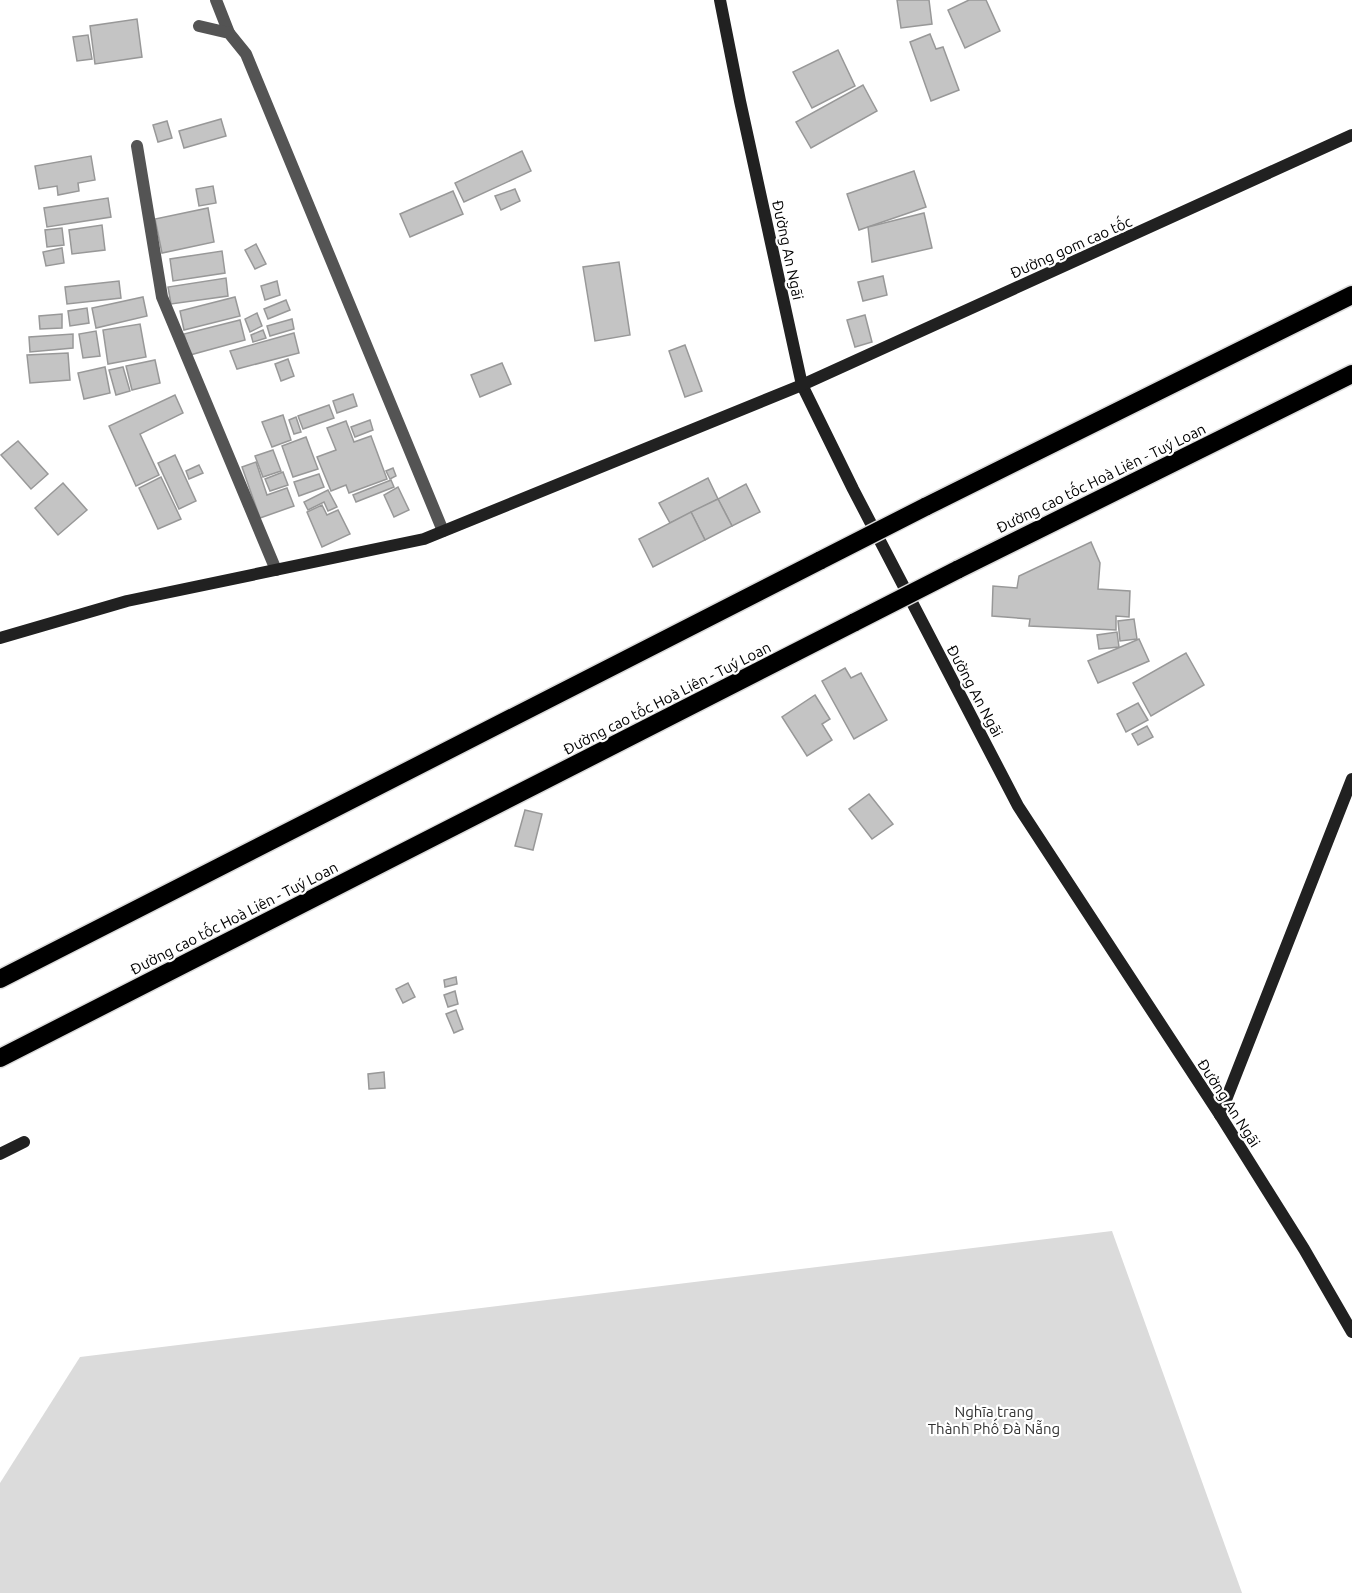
<svg xmlns="http://www.w3.org/2000/svg" width="1352" height="1593" font-family="Ubuntu,sans-serif">
  <style>
    .green { fill: #dbdbdb }
    .building { fill: #c4c4c4; stroke: #989898; stroke-width: 1.5 }
    .lines { fill: none; stroke-linecap: round; stroke-linejoin: round }
    .highway-casing { stroke: #dbdbdb; stroke-width: 21 }
    .lane { stroke: #545454; stroke-width: 12 }
    .street { stroke: #545454; stroke-width: 12 }
    .secondary { stroke: #212121; stroke-width: 12 }
    .highway { stroke: #000; stroke-width: 18 }
    .highway-bridge-casing { stroke: #dbdbdb; stroke-width: 21; stroke-linecap: butt }
    .highway-bridge { stroke: #000; stroke-width: 18 }
    .labels { text-anchor: middle; dominant-baseline: central; stroke-width: 4.5; stroke-linejoin: round; paint-order: stroke }
    .street-label { font-size: 15px; fill: #000; stroke: #fff }
    .park-label { font-size: 15px; fill: #323232; stroke: #fff }
  </style>
  <rect width="100%" height="100%" fill="#fff"/>
  <path class="green" d="M 1112,1231 L 1242,1593 L 0,1593 L 0,1483 L 80,1357 Z"/>
  <g class="building">
    <path d="M 897,0 L 929,0 L 932,24 L 901,28 Z"/>
    <path d="M 969,0 L 986,0 L 1000,31 L 965,48 L 948,10 Z"/>
    <path d="M 137,19 L 142,57 L 95,64 L 90,26 Z"/>
    <path d="M 930,34 L 936,49 L 943,47 L 959,90 L 931,101 L 910,42 Z"/>
    <path d="M 88,35 L 92,59 L 77,61 L 73,37 Z"/>
    <path d="M 838,50 L 855,86 L 812,108 L 793,72 Z"/>
    <path d="M 863,85 L 877,111 L 811,148 L 796,122 Z"/>
    <path d="M 221,119 L 226,136 L 184,148 L 179,131 Z"/>
    <path d="M 167,121 L 172,138 L 158,142 L 153,125 Z"/>
    <path d="M 522,151 L 531,171 L 464,202 L 455,183 Z"/>
    <path d="M 91,156 L 95,180 L 78,183 L 79,191 L 58,195 L 57,186 L 39,189 L 35,166 Z"/>
    <path d="M 914,171 L 926,207 L 859,230 L 847,194 Z"/>
    <path d="M 213,186 L 216,203 L 199,206 L 196,189 Z"/>
    <path d="M 515,189 L 520,201 L 501,210 L 495,196 Z"/>
    <path d="M 453,191 L 463,214 L 410,237 L 400,214 Z"/>
    <path d="M 108,198 L 111,217 L 47,227 L 44,208 Z"/>
    <path d="M 208,208 L 214,242 L 162,253 L 155,219 Z"/>
    <path d="M 924,213 L 932,248 L 872,262 L 868,227 Z"/>
    <path d="M 102,225 L 105,250 L 72,254 L 69,230 Z"/>
    <path d="M 62,228 L 64,245 L 47,247 L 45,230 Z"/>
    <path d="M 256,244 L 266,264 L 255,269 L 245,250 Z"/>
    <path d="M 62,248 L 64,263 L 46,266 L 43,252 Z"/>
    <path d="M 222,251 L 225,273 L 173,281 L 170,259 Z"/>
    <path d="M 619,262 L 630,335 L 595,341 L 583,267 Z"/>
    <path d="M 883,276 L 887,295 L 863,301 L 858,282 Z"/>
    <path d="M 226,278 L 228,296 L 171,304 L 168,287 Z"/>
    <path d="M 119,281 L 121,298 L 67,304 L 65,287 Z"/>
    <path d="M 277,281 L 280,295 L 265,300 L 261,286 Z"/>
    <path d="M 143,297 L 147,316 L 96,328 L 92,308 Z"/>
    <path d="M 235,297 L 240,316 L 184,330 L 180,311 Z"/>
    <path d="M 286,300 L 290,310 L 268,319 L 264,309 Z"/>
    <path d="M 87,308 L 89,323 L 70,326 L 68,311 Z"/>
    <path d="M 257,313 L 262,326 L 250,332 L 245,319 Z"/>
    <path d="M 62,314 L 62,328 L 40,329 L 39,316 Z"/>
    <path d="M 865,315 L 872,342 L 855,347 L 847,320 Z"/>
    <path d="M 292,319 L 294,329 L 270,336 L 267,326 Z"/>
    <path d="M 240,320 L 245,340 L 190,355 L 184,334 Z"/>
    <path d="M 140,324 L 146,357 L 108,364 L 103,330 Z"/>
    <path d="M 263,330 L 266,338 L 253,342 L 251,335 Z"/>
    <path d="M 96,331 L 100,356 L 83,358 L 79,334 Z"/>
    <path d="M 294,333 L 299,353 L 237,369 L 230,351 Z"/>
    <path d="M 73,334 L 73,348 L 30,352 L 29,337 Z"/>
    <path d="M 685,345 L 702,391 L 685,397 L 669,351 Z"/>
    <path d="M 68,353 L 70,380 L 30,383 L 27,355 Z"/>
    <path d="M 288,359 L 294,376 L 281,381 L 275,364 Z"/>
    <path d="M 155,360 L 160,383 L 132,390 L 126,366 Z"/>
    <path d="M 502,363 L 511,384 L 480,397 L 471,375 Z"/>
    <path d="M 105,367 L 110,393 L 84,399 L 78,373 Z"/>
    <path d="M 123,367 L 130,391 L 116,395 L 109,370 Z"/>
    <path d="M 353,394 L 357,406 L 337,413 L 333,401 Z"/>
    <path d="M 175,395 L 183,413 L 140,434 L 159,475 L 136,486 L 109,426 Z"/>
    <path d="M 329,405 L 334,418 L 303,429 L 298,416 Z"/>
    <path d="M 283,415 L 291,440 L 272,447 L 262,422 Z"/>
    <path d="M 296,417 L 301,432 L 294,434 L 289,420 Z"/>
    <path d="M 370,420 L 373,430 L 355,437 L 351,427 Z"/>
    <path d="M 346,421 L 354,442 L 371,436 L 387,479 L 349,493 L 346,485 L 331,491 L 317,457 L 336,450 L 327,428 Z"/>
    <path d="M 306,437 L 318,469 L 293,477 L 282,446 Z"/>
    <path d="M 18,441 L 48,474 L 31,489 L 1,455 Z"/>
    <path d="M 273,450 L 281,471 L 263,477 L 255,456 Z"/>
    <path d="M 175,455 L 196,501 L 179,509 L 158,463 Z"/>
    <path d="M 256,462 L 267,495 L 287,488 L 294,506 L 260,518 L 242,467 Z"/>
    <path d="M 199,465 L 203,473 L 189,479 L 186,471 Z"/>
    <path d="M 393,468 L 396,476 L 390,479 L 386,471 Z"/>
    <path d="M 283,472 L 288,485 L 270,491 L 265,479 Z"/>
    <path d="M 319,474 L 324,487 L 299,496 L 294,482 Z"/>
    <path d="M 161,477 L 181,519 L 158,529 L 139,488 Z"/>
    <path d="M 708,478 L 718,499 L 670,523 L 659,503 Z"/>
    <path d="M 391,480 L 394,487 L 356,502 L 353,495 Z"/>
    <path d="M 63,483 L 87,510 L 58,535 L 35,508 Z"/>
    <path d="M 746,484 L 760,512 L 732,526 L 718,499 Z"/>
    <path d="M 398,487 L 409,510 L 394,517 L 384,495 Z"/>
    <path d="M 328,490 L 337,507 L 328,511 L 324,502 L 308,510 L 304,502 Z"/>
    <path d="M 718,499 L 732,526 L 705,540 L 691,512 Z"/>
    <path d="M 322,505 L 327,515 L 338,510 L 350,534 L 322,547 L 307,512 Z"/>
    <path d="M 691,512 L 705,540 L 653,567 L 639,539 Z"/>
    <path d="M 1091,542 L 1100,563 L 1098,589 L 1130,591 L 1129,617 L 1116,616 L 1116,630 L 1029,626 L 1030,619 L 992,616 L 993,586 L 1017,588 L 1019,576 Z"/>
    <path d="M 1134,619 L 1137,639 L 1120,641 L 1118,621 Z"/>
    <path d="M 1117,632 L 1119,647 L 1099,649 L 1097,635 Z"/>
    <path d="M 1139,639 L 1149,661 L 1098,683 L 1088,661 Z"/>
    <path d="M 1186,653 L 1204,685 L 1151,716 L 1133,683 Z"/>
    <path d="M 845,668 L 851,678 L 861,673 L 887,720 L 854,739 L 822,681 Z"/>
    <path d="M 815,695 L 830,719 L 822,724 L 832,740 L 807,756 L 782,717 Z"/>
    <path d="M 1138,703 L 1148,720 L 1126,732 L 1117,714 Z"/>
    <path d="M 1147,726 L 1153,737 L 1138,745 L 1132,734 Z"/>
    <path d="M 869,794 L 893,824 L 872,839 L 849,809 Z"/>
    <path d="M 525,810 L 542,814 L 533,850 L 515,846 Z"/>
    <path d="M 456,977 L 457,984 L 445,987 L 444,980 Z"/>
    <path d="M 408,983 L 415,997 L 403,1003 L 396,989 Z"/>
    <path d="M 455,991 L 458,1004 L 448,1007 L 444,995 Z"/>
    <path d="M 456,1010 L 463,1029 L 454,1033 L 446,1014 Z"/>
    <path d="M 384,1072 L 385,1088 L 369,1089 L 368,1074 Z"/>
  </g>
  <g class="lines">
    <g class="highway-casing">
      <g id="highway">
        <path d="M 925,507 L 1352,295"/>
        <path d="M 957,570 L 1352,374"/>
        <path d="M 0,979 L 821,560"/>
        <path d="M 0,1058 L 855,622"/>
      </g>
    </g>
    <g class="lane">
      <path d="M 216,0 L 229,33"/>
      <path d="M 199,26 L 229,33 L 246,54 L 443,531"/>
    </g>
    <path class="street" d="M 137,146 L 162,297 L 276,570"/>
    <g class="secondary">
      <path d="M 720,0 L 740,101 L 802,385 L 853,489 L 1018,806 L 1220,1115 L 1304,1249 L 1352,1332"/>
      <path d="M 0,638 L 127,601 L 424,539 L 802,385 L 1352,135"/>
      <path d="M 1220,1115 L 1352,779"/>
      <path d="M 0,1154 L 24,1142"/>
    </g>
    <use href="#highway" class="highway"/>
    <g class="highway-bridge-casing">
      <g id="highway-bridge">
        <path d="M 821,560 L 925,507"/>
        <path d="M 855,622 L 957,570"/>
      </g>
    </g>
    <use href="#highway-bridge" class="highway-bridge"/>
  </g>
  <g class="labels">
    <g class="street-label">
      <text transform="translate(1071 247) rotate(-24)">Đường gom cao tốc</text>
      <text transform="translate(788 250) rotate(78)">Đường An Ngãi</text>
      <text transform="translate(1101 478) rotate(-26)">Đường cao tốc Hoà Liên - Tuý Loan</text>
      <text transform="translate(975 691) rotate(62)">Đường An Ngãi</text>
      <text transform="translate(667 698) rotate(-27)">Đường cao tốc Hoà Liên - Tuý Loan</text>
      <text transform="translate(234 918) rotate(-27)">Đường cao tốc Hoà Liên - Tuý Loan</text>
      <text transform="translate(1229 1103) rotate(57)">Đường An Ngãi</text>
    </g>
    <g class="park-label">
      <text x="994" y="1411">Nghĩa trang<tspan x="994" dy="17">Thành Phố Đà Nẵng</tspan></text>
    </g>
  </g>
</svg>
